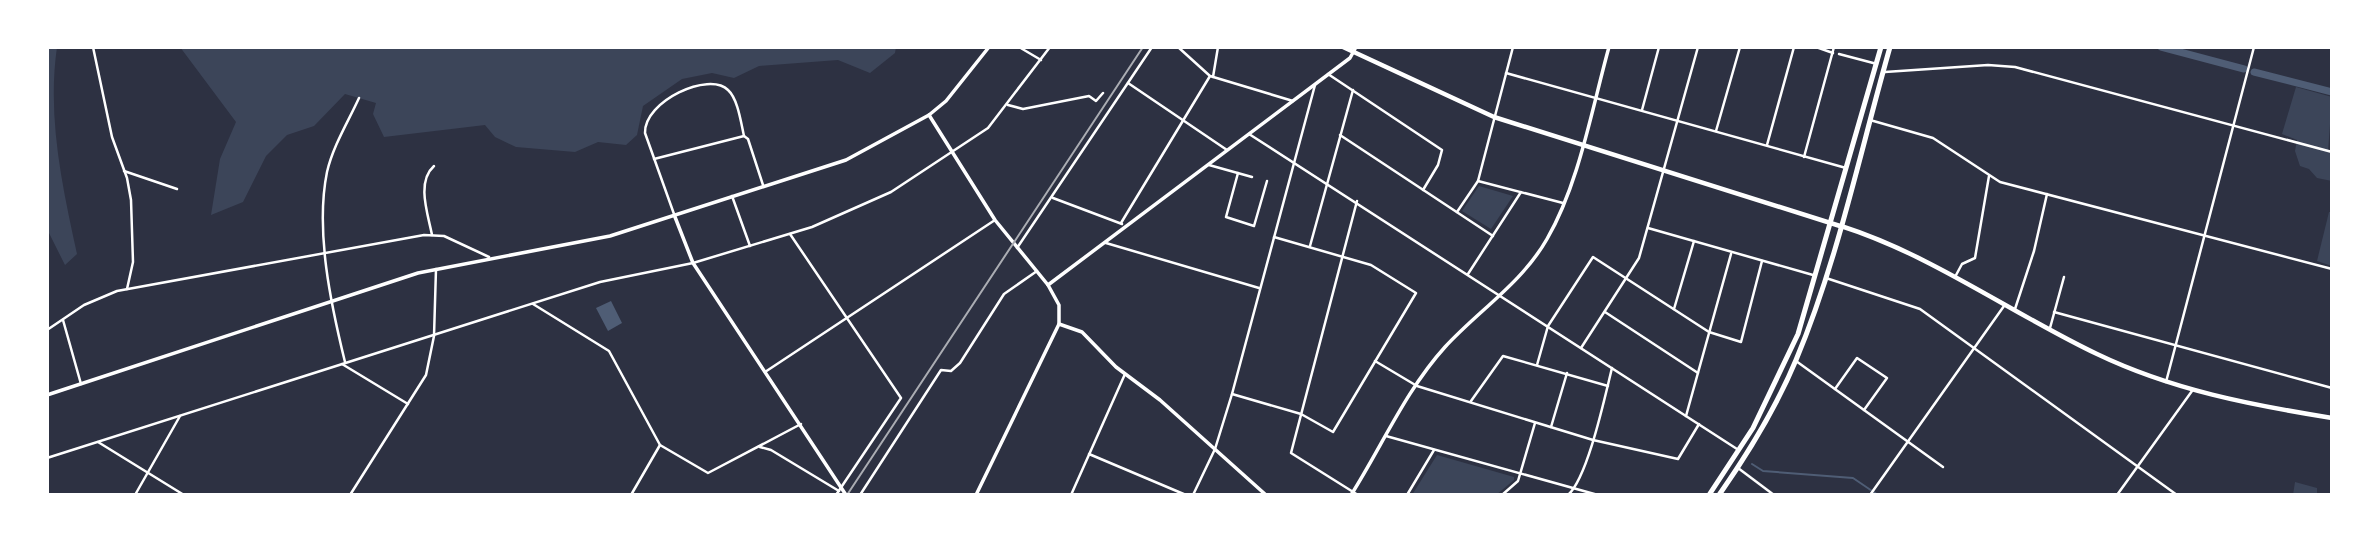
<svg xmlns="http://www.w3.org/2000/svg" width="2379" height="542" font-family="Mulish,sans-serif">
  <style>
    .green { fill: #3c4559 }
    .water { fill: #4f5d75 }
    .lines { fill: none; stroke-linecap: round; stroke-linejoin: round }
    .stream { stroke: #4f5d75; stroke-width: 2 }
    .canal { stroke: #4f5d75; stroke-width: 7 }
    .minor { stroke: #fff; stroke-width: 2.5 }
    .tertiary { stroke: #fff; stroke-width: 3.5 }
    .secondary { stroke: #fff; stroke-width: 4.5 }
    .primary { stroke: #fff; stroke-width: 4.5 }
    .trunk { stroke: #fff; stroke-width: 5 }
    .rail { stroke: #abadb3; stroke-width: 2 }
  </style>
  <rect width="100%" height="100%" fill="#2d3142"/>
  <g class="green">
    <path d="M 47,47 L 57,47 C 47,117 62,185 77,254 L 65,265 L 47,229 Z"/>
    <path d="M 180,47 L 896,47 L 895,53 L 870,73 L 838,60 L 759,66 L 734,78 L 712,73 L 682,79 L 643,106 L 637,135 L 626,145 L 598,142 L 575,152 L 516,147 L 495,137 L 485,125 L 384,137 L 373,114 L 376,103 L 345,94 L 314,126 L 287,135 L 266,156 L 243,202 L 211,215 L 220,159 L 236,122 Z"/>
    <path d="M 2296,87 L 2332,97 L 2328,152 L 2332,154 L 2332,181 L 2317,178 L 2309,169 L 2300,166 L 2295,151 L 2297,140 L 2282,134 Z"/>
    <path d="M 1479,186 L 1513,196 L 1491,229 L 1462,211 Z"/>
    <path d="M 2329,212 L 2332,212 L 2332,266 L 2317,261 Z"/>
    <path d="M 1437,455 L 1514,477 L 1514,480 L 1496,495 L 1412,495 Z"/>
    <path d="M 2295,482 L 2317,488 L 2317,495 L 2293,495 Z"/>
  </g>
  <path class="water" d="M 611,301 L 622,323 L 608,331 L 596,308 Z"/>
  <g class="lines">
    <path class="stream" d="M 1752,464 L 1763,471 L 1853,478 L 1878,495"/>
    <g class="canal">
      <path d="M 2161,47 L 2244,69"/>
      <path d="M 2254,72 L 2332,92"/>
    </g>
    <g class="minor">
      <path d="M 93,47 L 112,137 L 127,178 L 131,200 L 133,262 L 127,289"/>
      <path d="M 1019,47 L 1041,60"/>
      <path d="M 1178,47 L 1210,76 L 1293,101"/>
      <path d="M 1816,47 L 1833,53"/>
      <path d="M 1839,54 L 1877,64"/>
      <path d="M 1885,72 L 1988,65 L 2015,67 L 2332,152"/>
      <path d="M 1506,73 L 1846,168"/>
      <path d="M 1328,74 L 1442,150 L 1438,165 L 1423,190"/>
      <path d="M 1213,77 L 1218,47"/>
      <path d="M 1128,83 L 1227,150"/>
      <path d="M 1008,105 L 1023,109 L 1089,96 L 1096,101 L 1103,93"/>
      <path d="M 1642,110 L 1659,47"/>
      <path d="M 1870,120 L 1933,138 L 2000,182 L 2332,269"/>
      <path d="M 1716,131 L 1740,47"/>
      <path d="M 1249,134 L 1737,449"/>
      <path d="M 1340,135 L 1493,236"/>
      <path d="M 1767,145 L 1794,47"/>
      <path d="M 1804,157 L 1834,47"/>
      <path d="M 654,159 L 744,136 L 748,139 L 763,185"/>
      <path d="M 1209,165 L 1252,177"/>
      <path d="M 124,171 L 177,189"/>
      <path d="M 1238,173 L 1226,217 L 1254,226 L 1267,181"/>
      <path d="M 1478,181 L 1563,203"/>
      <path d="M 732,196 L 750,246"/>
      <path d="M 1053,198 L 1122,224"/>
      <path d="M 1357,201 L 1291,453 L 1358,495"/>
      <path d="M 1457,212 L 1478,181 L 1513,47"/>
      <path d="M 674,214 L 645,133 C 644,101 709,71 728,90 C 738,99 741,123 744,136"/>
      <path d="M 1121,223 L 1210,76"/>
      <path d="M 1648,228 L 1813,275"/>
      <path d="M 790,234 L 901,398 L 836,495"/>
      <path d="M 432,235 C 428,214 416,182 434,166"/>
      <path d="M 1106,243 L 1259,288"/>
      <path d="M 1310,246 L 1353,90"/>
      <path d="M 1017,248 L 1152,47"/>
      <path d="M 1468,274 L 1521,192"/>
      <path d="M 1955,277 L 1962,264 L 1975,258 L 1989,176"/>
      <path d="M 1826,278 L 1920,309 L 2177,495"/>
      <path d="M 533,304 L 609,351 L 660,445"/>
      <path d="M 1674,309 L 1694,241"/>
      <path d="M 2015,309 L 2034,251 L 2047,194"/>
      <path d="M 1605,312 L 1698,373"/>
      <path d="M 2054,312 L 2332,388"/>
      <path d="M 63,320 L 81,384"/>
      <path d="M 2050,328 L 2064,277"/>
      <path d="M 47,330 L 84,305 L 117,291 L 424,235 L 444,236 L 489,257"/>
      <path d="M 1581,348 L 1639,258 L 1698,47"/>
      <path d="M 1375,361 L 1417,386 L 1593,440 L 1678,459 L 1699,424"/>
      <path d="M 1796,361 L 1943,467"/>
      <path d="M 345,362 C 331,305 315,231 327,172 C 333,146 348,122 359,98"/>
      <path d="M 342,364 L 408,404"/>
      <path d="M 1537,365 L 1548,326 L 1593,257 L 1709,332 L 1741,342 L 1762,261"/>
      <path d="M 765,372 L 995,220"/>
      <path d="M 2166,382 L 2254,47"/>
      <path d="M 1835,389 L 1857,358 L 1887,378 L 1864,410"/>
      <path d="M 1232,394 L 1301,414 L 1333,432 L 1416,293 L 1371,265 L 1274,237"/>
      <path d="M 1471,401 L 1503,356 L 1608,386"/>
      <path d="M 1686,416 L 1731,254"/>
      <path d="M 1551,427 L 1567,373"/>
      <path d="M 1386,436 L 1598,495"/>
      <path d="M 98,442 L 184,495"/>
      <path d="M 760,447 L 771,450 L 839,491"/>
      <path d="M 1089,454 L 1186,495"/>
      <path d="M 47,458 L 600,282 L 693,263 L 812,227 L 891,192 L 988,128 L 1050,47"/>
      <path d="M 1738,468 L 1774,495"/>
      <path d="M 135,495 L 180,416"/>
      <path d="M 350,495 L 426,375 L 434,336 L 436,269"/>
      <path d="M 631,495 L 660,445 L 708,473 L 801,424"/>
      <path d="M 860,495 L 941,370 L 951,371 L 960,363 L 1004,294 L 1037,271"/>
      <path d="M 1071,495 L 1125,374"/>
      <path d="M 1193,495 L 1215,449 L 1232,394 L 1315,85"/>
      <path d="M 1407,495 L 1434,450"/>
      <path d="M 1502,495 L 1518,481 L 1535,423"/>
      <path d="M 1568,495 C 1588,477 1605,396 1612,368"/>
      <path d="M 1870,495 L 2004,306"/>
      <path d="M 2117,495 L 2192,391"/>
    </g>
    <g class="tertiary">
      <path d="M 929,115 L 995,220 L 1048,285 L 1059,305 L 1059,324 L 976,495"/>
      <path d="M 675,217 L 693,263 L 846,495"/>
      <path d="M 1048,285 L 1350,58 L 1356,47"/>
      <path d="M 1059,324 L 1082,332 L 1116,367 L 1160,400 L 1266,495"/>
      <path d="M 47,395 L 418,273 L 610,236 L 846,160 L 929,115 L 946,101 L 989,47"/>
      <path d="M 1351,495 C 1382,446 1406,390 1445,347 C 1478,311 1522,283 1547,239 C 1579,184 1592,108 1609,47"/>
    </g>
    <path class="secondary" d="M 1343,47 L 1494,117 L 1840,226"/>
    <path class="primary" d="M 1841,226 C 1932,255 2011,313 2097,354 C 2172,390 2251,405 2332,418"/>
    <g class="trunk">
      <path d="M 1709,495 L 1753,428 L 1798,334 L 1881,47"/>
      <path d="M 1719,495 C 1749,452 1776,408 1796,360 C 1838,260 1860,152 1890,47"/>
    </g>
    <path class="rail" d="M 847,495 L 1143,47"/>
  </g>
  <rect width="2379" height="542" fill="none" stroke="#ffffff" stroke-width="98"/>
</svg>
